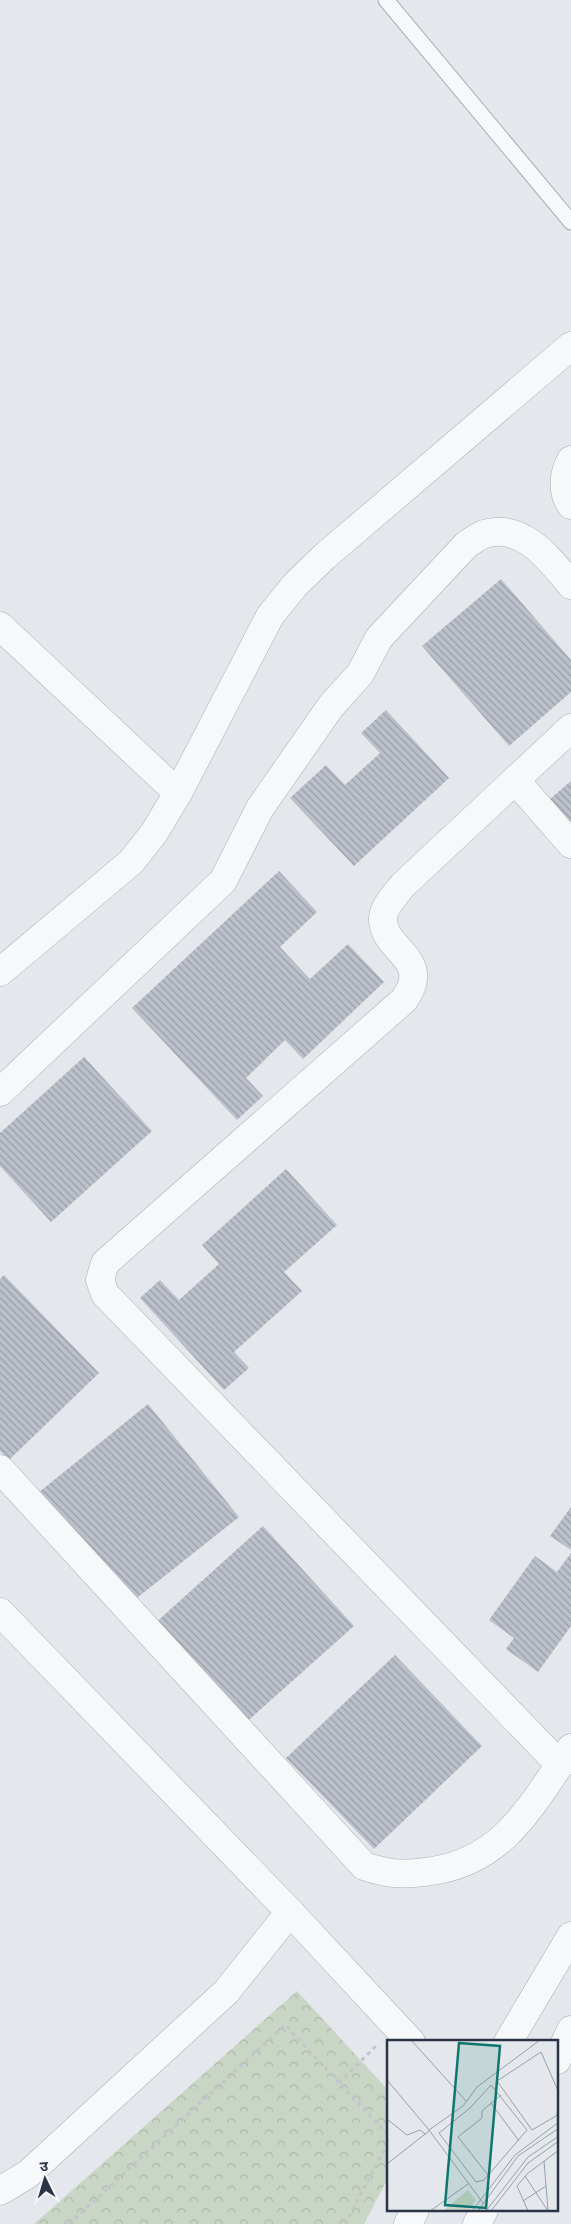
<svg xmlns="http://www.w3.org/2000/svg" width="571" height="2224" font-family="'Work Sans','Noto Sans Devanagari',sans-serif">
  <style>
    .park { fill: url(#park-crowns) }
    .building { fill: url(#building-back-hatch) }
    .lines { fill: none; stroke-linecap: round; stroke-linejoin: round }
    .service-casing { stroke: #a9aeb7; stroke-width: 17 }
    .minor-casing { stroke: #a9aeb7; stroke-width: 29 }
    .tertiary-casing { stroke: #a9aeb7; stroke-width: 29 }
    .path { stroke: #c2c5cb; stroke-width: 3; stroke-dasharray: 4 4; stroke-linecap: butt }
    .service { stroke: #f7f8fa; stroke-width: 15 }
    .minor { stroke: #f7f8fa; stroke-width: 28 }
    .tertiary { stroke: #f7f8fa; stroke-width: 28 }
    .inset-road { fill: none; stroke: #9a9fa9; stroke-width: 1 }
    .view { fill: #0f766e; fill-opacity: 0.15; stroke: #0f766e; stroke-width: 2.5 }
    .inset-edge { fill: none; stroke: #2b3445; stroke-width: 2.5 }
  </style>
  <defs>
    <pattern id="park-crowns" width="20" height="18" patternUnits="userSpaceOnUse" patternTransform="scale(1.25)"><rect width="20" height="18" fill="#c9d6c5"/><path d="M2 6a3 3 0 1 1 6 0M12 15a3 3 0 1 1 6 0" fill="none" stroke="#adb8ab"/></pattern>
    <pattern id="building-back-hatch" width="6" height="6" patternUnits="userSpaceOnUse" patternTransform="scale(1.25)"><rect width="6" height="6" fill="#bbc0ca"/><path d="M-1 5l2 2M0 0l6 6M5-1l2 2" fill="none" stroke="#989da6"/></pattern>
  </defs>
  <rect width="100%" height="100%" fill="#e4e7ec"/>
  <path class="park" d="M 297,1991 L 388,2090 L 388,2178 L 364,2224 L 34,2224 Z"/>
  <g class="building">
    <path d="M 501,579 L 571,660 L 571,692 L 509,746 L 422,646 Z"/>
    <path d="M 386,710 L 449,778 L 354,866 L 290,798 L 326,765 L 345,785 L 380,753 L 361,733 Z"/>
    <path d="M 571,781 L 571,823 L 550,799 Z"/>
    <path d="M 279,871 L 317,912 L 280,947 L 310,979 L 348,944 L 384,982 L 303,1059 L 285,1040 L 246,1078 L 263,1096 L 237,1120 L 132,1008 Z"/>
    <path d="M 84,1057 L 152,1131 L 51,1222 L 0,1166 L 0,1133 Z"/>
    <path d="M 286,1169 L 337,1225 L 284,1272 L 302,1291 L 234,1352 L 249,1368 L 224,1390 L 140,1298 L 160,1280 L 179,1300 L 219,1264 L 202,1245 Z"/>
    <path d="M 4,1275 L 99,1373 L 9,1460 L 0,1451 L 0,1279 Z"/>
    <path d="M 148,1404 L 239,1517 L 128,1605 L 38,1493 Z"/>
    <path d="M 571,1507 L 571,1550 L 550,1536 Z"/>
    <path d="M 263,1526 L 354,1626 L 243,1725 L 153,1625 Z"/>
    <path d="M 571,1553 L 571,1626 L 538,1672 L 506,1649 L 514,1638 L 489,1620 L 535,1556 L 557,1572 Z"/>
    <path d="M 395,1655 L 482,1746 L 374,1849 L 286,1758 Z"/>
  </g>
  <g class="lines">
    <g class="service-casing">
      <path id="service" d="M 386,0 L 571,222"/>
    </g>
    <g class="minor-casing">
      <g id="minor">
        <path d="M 571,460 C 563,473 562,493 571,505"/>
        <path d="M 0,626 L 178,793"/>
        <path d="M 515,780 L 571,844"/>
        <path d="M 0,972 L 131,862 L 154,833 L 178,793 L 270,616 L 295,585 L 325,556 L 571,346"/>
        <path d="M 0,1092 L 223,881 L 260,808 L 331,706 L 360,674 L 379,638 L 467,544 C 472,541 479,536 484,534 C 523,522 550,560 571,585"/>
        <path d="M 0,1469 L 364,1866 C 390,1875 405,1875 432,1871 C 505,1860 532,1804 571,1748"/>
        <path d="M 0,1612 L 290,1912 L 411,2042"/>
        <path d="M 560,1765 L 105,1294 L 100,1280 L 105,1263 L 404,1000 C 434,958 382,951 383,918 C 384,906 396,894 403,885 L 571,728"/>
        <path d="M 508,2042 L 571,1936"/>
        <path d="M 0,2191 L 28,2174 L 226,1992 L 290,1912"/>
        <path d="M 408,2224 L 415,2210"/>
      </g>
    </g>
    <g class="tertiary-casing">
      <g id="tertiary">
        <path d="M 557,2060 L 571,2030"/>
        <path d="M 477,2224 L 484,2210"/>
      </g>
    </g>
    <g class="path">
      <path d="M 339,2083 L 376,2046"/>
      <path d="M 69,2224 L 285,2025 L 388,2135"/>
      <path d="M 345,2224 L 388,2143"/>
    </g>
    <use href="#service" class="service"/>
    <use href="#minor" class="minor"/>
    <use href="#tertiary" class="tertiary"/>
  </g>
  <g transform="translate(387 2040)">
    <rect width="171" height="171" fill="#e4e7ec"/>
    <path d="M 81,150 L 89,160 L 82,171 L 56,171 Z" fill="#c9d6c5"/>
    <path class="inset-road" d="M 24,0 L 80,62M 0,40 L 42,90M 104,45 L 140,90 L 97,140 L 89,142 L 52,93 L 83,68 ZM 172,53 L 154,12 L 110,41 L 145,90 L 169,76 L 172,71M 104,63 L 132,101M 0,79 L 20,95 L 33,90 L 38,94M 0,124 L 42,91M 101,135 L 71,97 L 95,78 L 95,71 L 114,55M 138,136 L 161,171M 159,146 L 161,170M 136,161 L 159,146 L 157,121M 96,163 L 42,90 L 76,66 L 90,47 L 153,0M 43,171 L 81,144M 85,171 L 128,115 L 172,82M 91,171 L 131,116 L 172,88M 99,171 L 141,117 L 172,96M 104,171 L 141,123 L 172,101M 141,171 L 130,146 L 140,134 L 172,110"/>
    <path class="view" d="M 72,3 L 113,6 L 99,168 L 58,165 Z"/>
    <rect width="171" height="171" class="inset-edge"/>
  </g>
  <g transform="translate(45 2179) rotate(355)" stroke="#f4f6f9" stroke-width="4" paint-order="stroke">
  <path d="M0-4L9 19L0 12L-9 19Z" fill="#2b3445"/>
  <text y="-8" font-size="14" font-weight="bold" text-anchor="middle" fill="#2b3445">उ</text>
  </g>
</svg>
